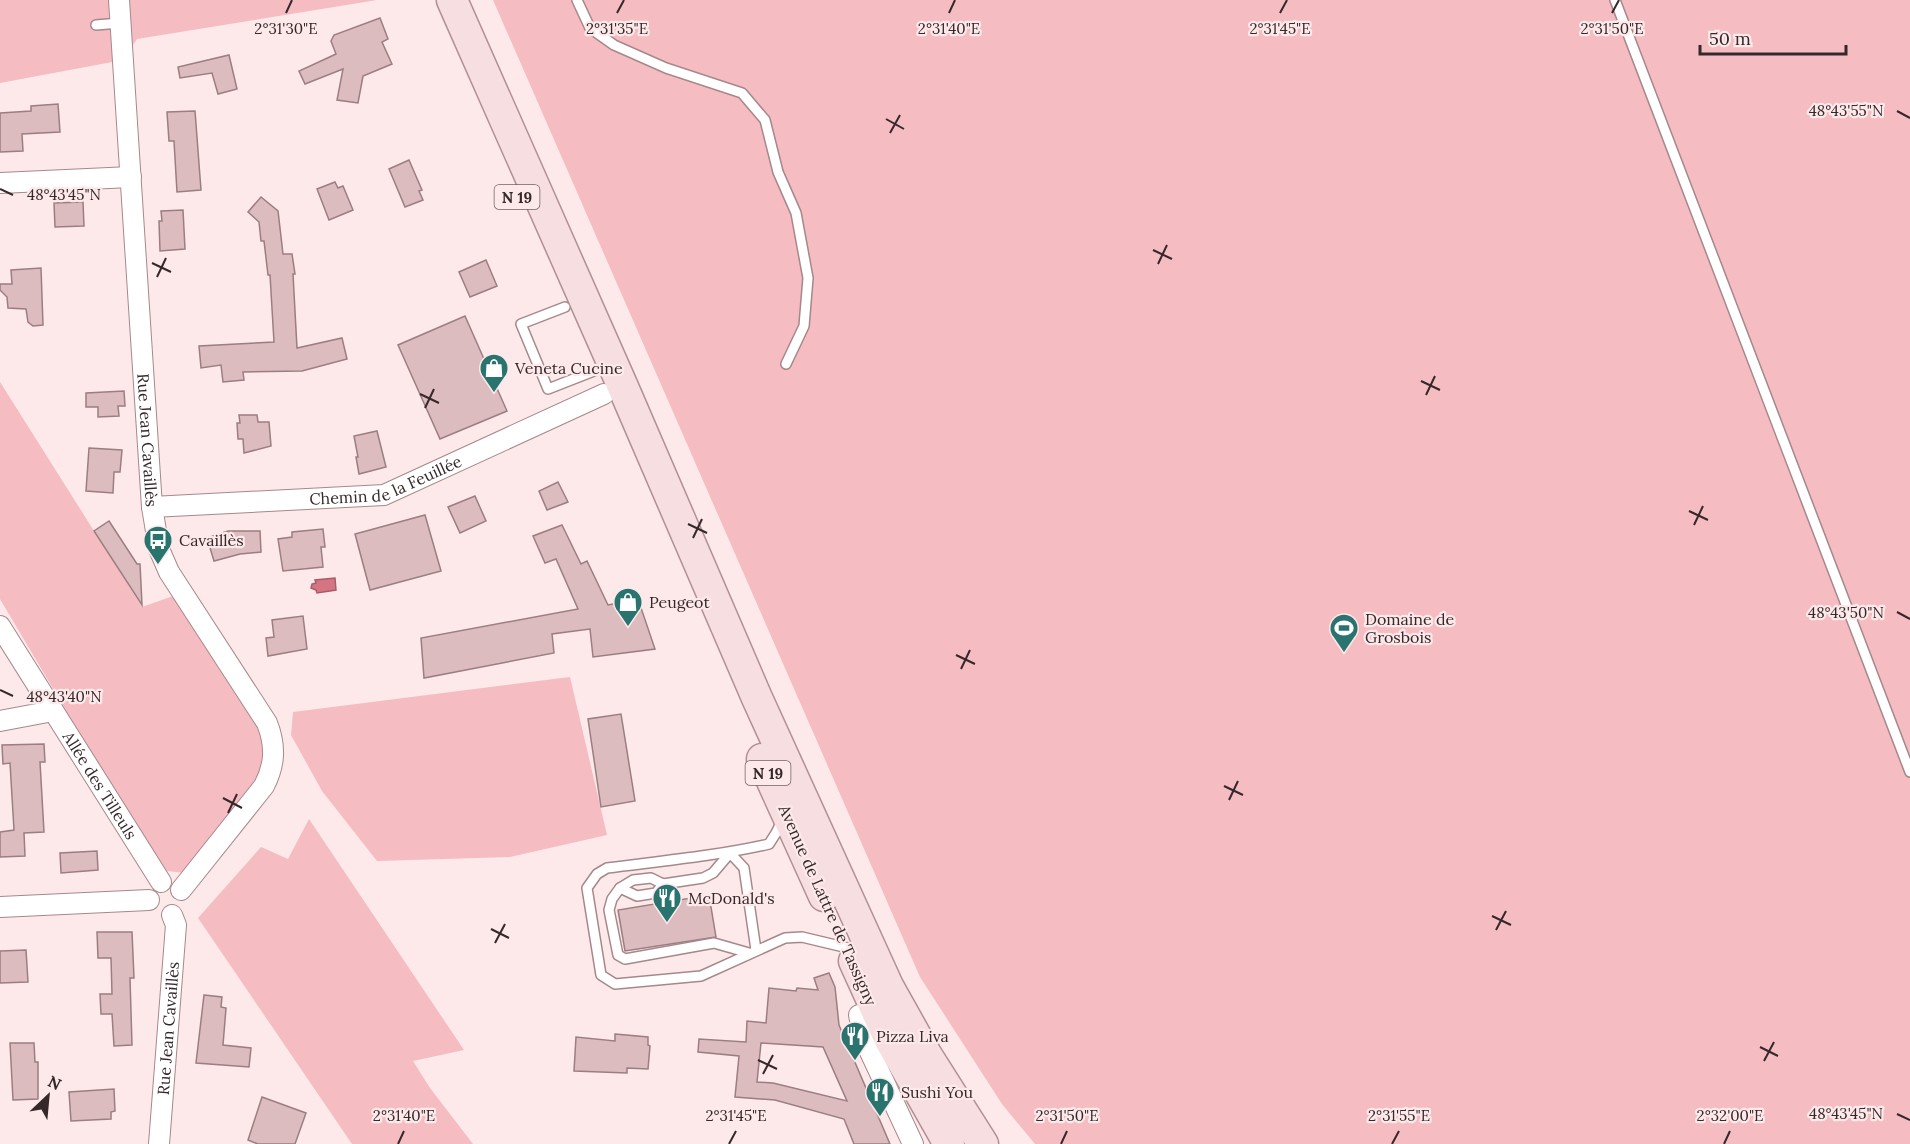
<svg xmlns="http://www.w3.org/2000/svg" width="1910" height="1144" font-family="Lora,serif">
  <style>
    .green { fill: #f5bcc2 }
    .water { fill: #d57584; stroke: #a55e69; stroke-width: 1.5 }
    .building { fill: #dcbcbf; stroke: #9b7e81; stroke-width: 1.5; fill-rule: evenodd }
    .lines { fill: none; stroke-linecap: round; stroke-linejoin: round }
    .service-casing { stroke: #a6888b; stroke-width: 12 }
    .minor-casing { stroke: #a6888b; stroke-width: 22 }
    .primary-casing { stroke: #b09093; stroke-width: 33 }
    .service { stroke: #fff; stroke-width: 9 }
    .minor { stroke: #fff; stroke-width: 20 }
    .primary { stroke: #f7dee0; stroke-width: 30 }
    .ticks { fill: none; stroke: #35282a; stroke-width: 2 }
    .labels { text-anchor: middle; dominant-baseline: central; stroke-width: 4.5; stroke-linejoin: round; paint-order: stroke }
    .shield { fill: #fde9ea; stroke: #716264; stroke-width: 1.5 }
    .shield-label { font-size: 15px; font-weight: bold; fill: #35282a }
    .poi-label { font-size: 16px; fill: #35282a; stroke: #fde9ea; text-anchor: start }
    .street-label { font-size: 16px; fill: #35282a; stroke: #fde9ea }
    .ticks-label { font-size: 15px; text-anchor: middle; fill: #35282a; stroke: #fde9ea; stroke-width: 4.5; stroke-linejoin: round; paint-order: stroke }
  </style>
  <rect width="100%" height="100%" fill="#fde9ea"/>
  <g class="green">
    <path d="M 0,0 L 377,0 L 137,39 L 123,60 L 0,83 Z"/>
    <path d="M 493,0 L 1910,0 L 1910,1144 L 1035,1144 L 1002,1104 L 920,977 Z"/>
    <path d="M 0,382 L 142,607 L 173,596 L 250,711 L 263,741 L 265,764 L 254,785 L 185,873 L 167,871 L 123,807 L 0,599 Z"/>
    <path d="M 570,677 L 607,835 L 510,857 L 377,861 L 322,791 L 291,735 L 293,712 Z"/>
    <path d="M 309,819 L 464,1050 L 413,1061 L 430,1088 L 473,1144 L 352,1144 L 198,918 L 261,847 L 288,859 Z"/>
  </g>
  <path class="water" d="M 335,578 L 336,590 L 317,593 L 316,590 L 311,588 L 312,584 L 316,583 L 315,580 Z"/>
  <g class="building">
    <path d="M 380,18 L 388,39 L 382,42 L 392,64 L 363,76 L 358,103 L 337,100 L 343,69 L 305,84 L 299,71 L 336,54 L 331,41 L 334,35 Z"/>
    <path d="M 229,55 L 237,89 L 218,94 L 212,73 L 180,78 L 178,67 Z"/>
    <path d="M 58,104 L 60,132 L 22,134 L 23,151 L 0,152 L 0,113 L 31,111 L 31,106 Z"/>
    <path d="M 195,111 L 201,190 L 177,192 L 174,141 L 169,141 L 167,112 Z"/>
    <path d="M 409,160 L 422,190 L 419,191 L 423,200 L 405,207 L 389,169 Z"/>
    <path d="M 335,182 L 338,188 L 343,186 L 353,210 L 329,220 L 317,189 Z"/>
    <path d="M 261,197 L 278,211 L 283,254 L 292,254 L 295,274 L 293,274 L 297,348 L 342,338 L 347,359 L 302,371 L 243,372 L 244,380 L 223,382 L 221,365 L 201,368 L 199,346 L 274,342 L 270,275 L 268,275 L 264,241 L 261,241 L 259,222 L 248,212 Z"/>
    <path d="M 83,202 L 84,226 L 55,227 L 54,203 Z"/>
    <path d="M 183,210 L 185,249 L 160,251 L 159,221 L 162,221 L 161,211 Z"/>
    <path d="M 486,260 L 497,286 L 470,297 L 459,272 Z"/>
    <path d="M 41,268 L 43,325 L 33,326 L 28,322 L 26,309 L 8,308 L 7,297 L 0,290 L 0,284 L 12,284 L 11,270 Z"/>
    <path d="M 465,316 L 507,411 L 440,439 L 398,345 Z"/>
    <path d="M 124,391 L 125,406 L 118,406 L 119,416 L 98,417 L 98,407 L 86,407 L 86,393 Z"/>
    <path d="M 239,415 L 257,415 L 258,422 L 269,422 L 271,446 L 244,453 L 243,439 L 238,439 L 237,423 L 240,423 Z"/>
    <path d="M 377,431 L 386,467 L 359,474 L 356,457 L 358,457 L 354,436 Z"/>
    <path d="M 89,448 L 122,450 L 120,472 L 114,472 L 113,493 L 86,491 Z"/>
    <path d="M 558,482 L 568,502 L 547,510 L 539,491 Z"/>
    <path d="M 475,496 L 486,521 L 460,533 L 448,507 Z"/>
    <path d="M 425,515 L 441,571 L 370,590 L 355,534 Z"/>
    <path d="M 109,521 L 137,564 L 140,564 L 142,605 L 94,531 Z"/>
    <path d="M 562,525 L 581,564 L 587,561 L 608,605 L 638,599 L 655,649 L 593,657 L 590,629 L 552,634 L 554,653 L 424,678 L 421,638 L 578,609 L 556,559 L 545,563 L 533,536 Z"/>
    <path d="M 323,529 L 325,547 L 321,547 L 323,567 L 283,571 L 278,539 L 292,537 L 292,532 Z"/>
    <path d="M 228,531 L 260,531 L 261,552 L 240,554 L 214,561 L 207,538 Z"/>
    <path d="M 303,616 L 307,649 L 268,656 L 266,638 L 274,637 L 272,620 Z"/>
    <path d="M 621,714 L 635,801 L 601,807 L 588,719 Z"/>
    <path d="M 44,744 L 45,762 L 40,762 L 44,832 L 24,833 L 25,856 L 0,857 L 0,832 L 14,830 L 10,763 L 3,764 L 2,745 Z"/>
    <path d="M 97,851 L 98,870 L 61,873 L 60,853 Z"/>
    <path d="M 709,895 L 716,937 L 625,951 L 618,910 Z"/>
    <path d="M 97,932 L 132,932 L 134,978 L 130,978 L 132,1045 L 114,1046 L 112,1014 L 101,1014 L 100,994 L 112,994 L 111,958 L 98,958 Z"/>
    <path d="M 26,950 L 28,982 L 0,983 L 0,951 Z"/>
    <path d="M 829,973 L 835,987 L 839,1025 L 890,1144 L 854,1144 L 844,1119 L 775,1100 L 735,1097 L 739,1056 L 698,1052 L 699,1039 L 746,1042 L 747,1021 L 766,1023 L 769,988 L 796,991 L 797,988 L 818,990 L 814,978 ZM 761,1043 L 823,1047 L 847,1101 L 773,1083 L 757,1082 Z"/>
    <path d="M 204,995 L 222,997 L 221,1007 L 226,1008 L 223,1045 L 251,1048 L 249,1067 L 196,1063 Z"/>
    <path d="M 615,1034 L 648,1037 L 648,1045 L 650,1046 L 648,1069 L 627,1068 L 627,1073 L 574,1071 L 576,1037 L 615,1041 Z"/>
    <path d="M 10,1043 L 34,1043 L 35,1062 L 38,1062 L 38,1099 L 13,1100 Z"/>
    <path d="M 114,1089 L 115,1111 L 111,1112 L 111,1119 L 71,1121 L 69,1092 Z"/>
    <path d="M 262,1097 L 306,1113 L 295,1144 L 258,1144 L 248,1140 Z"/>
  </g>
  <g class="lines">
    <g class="service-casing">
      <g id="service">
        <path d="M 577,0 L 590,28 L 614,45 L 666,68 L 742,93 L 765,120 L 778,172 L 796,213 L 808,278 L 804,326 L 786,364"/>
        <path d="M 1615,0 L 1910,772"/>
        <path d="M 96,25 L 120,23"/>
        <path d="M 565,307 L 521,324 L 548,389 L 594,371"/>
        <path d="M 782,821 L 776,833 L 769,844 C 716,856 661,861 607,868 L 597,874 L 587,888 L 601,975 L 615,984 L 701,976 L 785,938 L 802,937 L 848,948"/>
        <path d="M 620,888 L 637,896 L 656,893 L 663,884"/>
        <path d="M 749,953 L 714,943 L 625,959 L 618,955 L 609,910 L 612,899 L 620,888 L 633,880 L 651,878 L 663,884 L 703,878 L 713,873 L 730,853 L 744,868 L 756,950"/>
      </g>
    </g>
    <g class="minor-casing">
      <g id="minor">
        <path id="s1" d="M 119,0 L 152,507 L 159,549 L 169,572 L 267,723 C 276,746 275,765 264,786 L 181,890"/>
        <path d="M 0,183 L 131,177"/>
        <path id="s2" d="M 152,507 L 384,495 L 604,394"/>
        <path id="s3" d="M 0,626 L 161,882"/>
        <path d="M 0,721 L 53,711"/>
        <path d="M 0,907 L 149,900"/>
        <path d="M 859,1015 L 864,1039 L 913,1144"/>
        <path id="s4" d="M 159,1144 L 176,925 L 172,915"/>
      </g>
    </g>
    <g class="primary-casing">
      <g id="primary">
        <path d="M 452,0 L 623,387 L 757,698 L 888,986 L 926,1054 L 983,1144"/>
        <path d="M 762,759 L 824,896"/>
        <path d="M 854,961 L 889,1038 L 949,1144"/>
      </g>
    </g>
    <use href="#service" class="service"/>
    <use href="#minor" class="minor"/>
    <use href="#primary" class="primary"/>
  </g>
  <path class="ticks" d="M 286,13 L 292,0M 617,13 L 624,0M 949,13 L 955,0M 1280,13 L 1287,0M 1612,13 L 1619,0M 1897,111 L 1910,118M 886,119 L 904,129M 890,133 L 900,115M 0,189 L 13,195M 1153,250 L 1172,259M 152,263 L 171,272M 1158,264 L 1167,245M 157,277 L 166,258M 1421,381 L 1440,390M 420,394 L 439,403M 1426,395 L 1435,376M 425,408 L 434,389M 1689,511 L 1708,520M 688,524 L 707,533M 1694,525 L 1703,506M 693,538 L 702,519M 1897,612 L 1910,619M 956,655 L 975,664M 961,669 L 970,650M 0,690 L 13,696M 1224,786 L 1243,795M 223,798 L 242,808M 1229,800 L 1238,781M 228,813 L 237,794M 1492,916 L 1511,925M 491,929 L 509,938M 1496,930 L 1506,911M 495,943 L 505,924M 1760,1047 L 1778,1056M 758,1060 L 777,1069M 1764,1061 L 1774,1042M 763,1074 L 773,1055M 1897,1114 L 1910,1120M 398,1144 L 404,1131M 729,1144 L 736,1131M 1061,1144 L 1067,1131M 1392,1144 L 1399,1131M 1724,1144 L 1730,1131"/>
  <defs>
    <g id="shop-pin" transform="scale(1.5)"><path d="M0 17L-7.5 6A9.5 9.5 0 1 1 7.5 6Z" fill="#2a7470" stroke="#fde9ea"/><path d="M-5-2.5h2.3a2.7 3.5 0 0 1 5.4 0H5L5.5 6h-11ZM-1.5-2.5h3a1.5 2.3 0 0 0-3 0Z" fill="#fff"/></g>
    <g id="bus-pin" transform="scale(1.5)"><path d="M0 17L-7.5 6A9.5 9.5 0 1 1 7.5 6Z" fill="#2a7470" stroke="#fde9ea"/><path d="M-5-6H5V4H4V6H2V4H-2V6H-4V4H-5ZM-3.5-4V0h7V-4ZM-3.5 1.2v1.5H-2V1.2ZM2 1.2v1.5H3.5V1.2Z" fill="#fff"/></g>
    <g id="stadium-pin" transform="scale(1.5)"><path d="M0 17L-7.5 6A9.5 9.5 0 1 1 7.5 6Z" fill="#2a7470" stroke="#fde9ea"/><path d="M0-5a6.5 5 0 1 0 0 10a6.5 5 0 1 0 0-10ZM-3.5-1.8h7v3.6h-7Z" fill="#fff"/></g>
    <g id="restaurant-pin" transform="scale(1.5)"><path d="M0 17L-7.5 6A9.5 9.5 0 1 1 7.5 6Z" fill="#2a7470" stroke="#fde9ea"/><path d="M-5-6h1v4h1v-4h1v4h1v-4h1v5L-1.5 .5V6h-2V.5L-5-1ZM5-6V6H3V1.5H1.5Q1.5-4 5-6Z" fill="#fff"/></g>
  </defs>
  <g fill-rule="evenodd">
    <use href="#shop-pin" x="494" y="368"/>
    <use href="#bus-pin" x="158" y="540"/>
    <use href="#shop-pin" x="628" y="602"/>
    <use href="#stadium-pin" x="1344" y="628"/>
    <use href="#restaurant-pin" x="667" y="898"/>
    <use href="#restaurant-pin" x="855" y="1036"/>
    <use href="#restaurant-pin" x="880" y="1092"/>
  </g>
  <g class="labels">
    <g class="shield">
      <rect x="494.5" y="185" width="45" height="24" rx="4.5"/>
      <rect x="745.5" y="761" width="45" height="24" rx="4.5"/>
    </g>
    <g class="shield-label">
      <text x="517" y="197">N 19</text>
      <text x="768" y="773">N 19</text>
    </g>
    <g class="poi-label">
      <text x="515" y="368">Veneta Cucine</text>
      <text x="179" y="540">Cavaillès</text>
      <text x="649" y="602">Peugeot</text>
      <text x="1365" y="619">Domaine de<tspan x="1365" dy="18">Grosbois</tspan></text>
      <text x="688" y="898">McDonald's</text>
      <text x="876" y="1036">Pizza Liva</text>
      <text x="901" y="1092">Sushi You</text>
    </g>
    <g class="street-label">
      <text stroke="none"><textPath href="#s1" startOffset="441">Rue Jean Cavaillès</textPath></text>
      <text stroke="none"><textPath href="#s2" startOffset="237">Chemin de la Feuillée</textPath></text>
      <text stroke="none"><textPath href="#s3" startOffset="188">Allée des Tilleuls</textPath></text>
      <text transform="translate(828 905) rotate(66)">Avenue de Lattre de Tassigny</text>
      <text stroke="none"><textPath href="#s4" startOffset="116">Rue Jean Cavaillès</textPath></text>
    </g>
  </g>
  <g class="ticks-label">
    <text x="286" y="34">2°31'30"E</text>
    <text x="617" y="34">2°31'35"E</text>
    <text x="949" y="34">2°31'40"E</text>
    <text x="1612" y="34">2°31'50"E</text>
    <text x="1280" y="34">2°31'45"E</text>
    <text x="1846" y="116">48°43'55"N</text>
    <text x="64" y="200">48°43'45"N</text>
    <text x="1846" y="618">48°43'50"N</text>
    <text x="64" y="702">48°43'40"N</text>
    <text x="1846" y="1119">48°43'45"N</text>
    <text x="404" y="1121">2°31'40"E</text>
    <text x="736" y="1121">2°31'45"E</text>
    <text x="1067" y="1121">2°31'50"E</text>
    <text x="1399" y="1121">2°31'55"E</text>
    <text x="1730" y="1121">2°32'00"E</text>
  </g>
  <g transform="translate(48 1096) rotate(26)" stroke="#fde9ea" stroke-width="4.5" paint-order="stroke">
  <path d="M0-4.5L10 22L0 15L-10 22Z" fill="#35282a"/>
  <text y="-9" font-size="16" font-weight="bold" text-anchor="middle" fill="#35282a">N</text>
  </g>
  <path d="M1700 45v9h146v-9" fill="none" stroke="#35282a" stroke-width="3"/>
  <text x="1709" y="45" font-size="18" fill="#35282a" stroke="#fde9ea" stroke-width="4.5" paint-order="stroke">50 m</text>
</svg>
